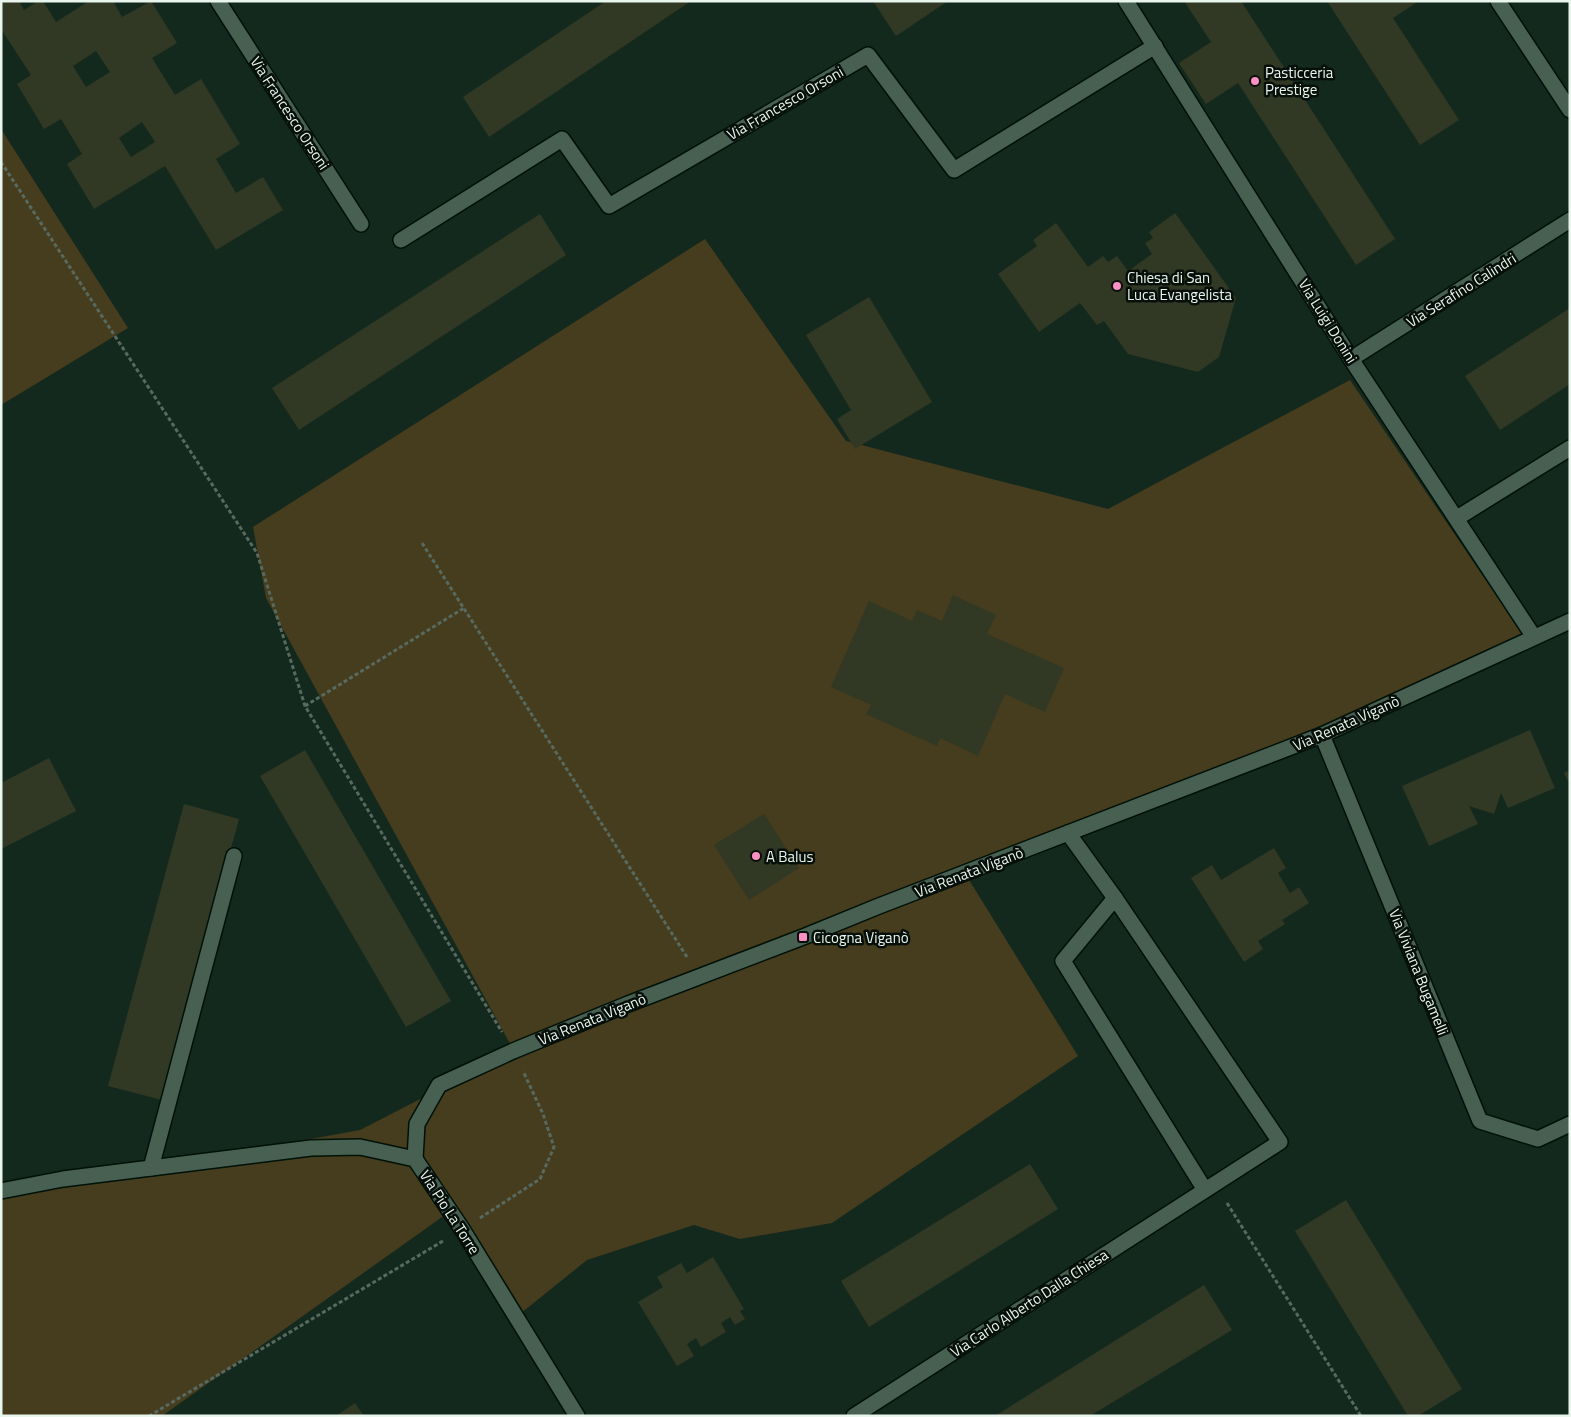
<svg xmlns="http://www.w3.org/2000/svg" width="1571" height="1417" font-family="'Titillium Web',sans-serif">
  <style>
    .green { fill: #463c1e }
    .building { fill: #313824; fill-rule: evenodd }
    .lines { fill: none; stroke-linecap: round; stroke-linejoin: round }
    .minor-casing { stroke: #001108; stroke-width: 18 }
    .path { stroke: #586a60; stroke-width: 3; stroke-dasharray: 4 2.5; stroke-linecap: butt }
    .minor { stroke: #486052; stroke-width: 15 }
    .poi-dot { fill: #fc8fc3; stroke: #070f0a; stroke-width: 2 }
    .labels { text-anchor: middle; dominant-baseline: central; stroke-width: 5; stroke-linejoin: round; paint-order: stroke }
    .poi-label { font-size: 15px; fill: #e9f6ee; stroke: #070f0a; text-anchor: start }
    .street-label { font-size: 15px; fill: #e9f6ee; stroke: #070f0a }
  </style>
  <rect width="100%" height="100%" fill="#14291e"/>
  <g class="green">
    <path d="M 1,129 L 128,328 L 1,405 Z"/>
    <path d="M 705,239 L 846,441 L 1108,509 L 1350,380 L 1529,644 L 966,875 L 1078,1056 L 832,1223 L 740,1239 L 694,1225 L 587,1260 L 515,1318 L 445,1215 L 162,1416 L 1,1416 L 1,1195 L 360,1130 L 514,1051 L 266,598 L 253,527 Z"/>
  </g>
  <g class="building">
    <path d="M 1,1 L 19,1 L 24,10 L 38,1 L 43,1 L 56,22 L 89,1 L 113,1 L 122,17 L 151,1 L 177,43 L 152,58 L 175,95 L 201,79 L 240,144 L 216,159 L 236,193 L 263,177 L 283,210 L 216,250 L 165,166 L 94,209 L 67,164 L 82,154 L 61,119 L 44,129 L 17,84 L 31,75 L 1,29 ZM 96,51 L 110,72 L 86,87 L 73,66 ZM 142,122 L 155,142 L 131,157 L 119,138 Z"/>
    <path d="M 606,1 L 691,1 L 489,137 L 463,97 Z"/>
    <path d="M 873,1 L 948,1 L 896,36 Z"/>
    <path d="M 1184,1 L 1241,1 L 1395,239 L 1356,265 L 1238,83 L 1206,104 L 1179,63 L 1211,42 Z"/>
    <path d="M 1327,1 L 1419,1 L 1393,18 L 1459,120 L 1420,145 Z"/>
    <path d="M 1175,213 L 1236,298 L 1219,357 L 1198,372 L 1128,354 L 1104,321 L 1097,325 L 1080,303 L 1039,332 L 998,274 L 1037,246 L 1033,240 L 1056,223 L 1088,267 L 1103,256 L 1108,262 L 1117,256 L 1128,271 L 1152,254 L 1145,243 L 1153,238 L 1149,232 Z"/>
    <path d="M 540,214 L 566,255 L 299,430 L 272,388 Z"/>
    <path d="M 869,297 L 932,402 L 855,449 L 837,419 L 851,410 L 806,335 Z"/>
    <path d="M 1570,308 L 1570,384 L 1500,430 L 1465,376 Z"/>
    <path d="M 953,595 L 996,615 L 987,634 L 1064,668 L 1045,712 L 1005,694 L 978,756 L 940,738 L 937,746 L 866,714 L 871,705 L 831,687 L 869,601 L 912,621 L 917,610 L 942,621 Z"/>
    <path d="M 1530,730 L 1555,788 L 1508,808 L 1501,793 L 1494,814 L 1469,806 L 1478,824 L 1429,846 L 1402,786 Z"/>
    <path d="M 305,750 L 451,1001 L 406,1027 L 260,776 Z"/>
    <path d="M 49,758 L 76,811 L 1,849 L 1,783 Z"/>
    <path d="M 1570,770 L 1570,785 L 1564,773 Z"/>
    <path d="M 184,804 L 239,819 L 162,1100 L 108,1086 Z"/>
    <path d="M 764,814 L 799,868 L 749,900 L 714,845 Z"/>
    <path d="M 1274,848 L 1286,868 L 1278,873 L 1290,893 L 1299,887 L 1309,903 L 1282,920 L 1285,924 L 1258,941 L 1263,949 L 1244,962 L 1191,878 L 1212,865 L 1221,880 Z"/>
    <path d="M 1030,1164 L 1058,1209 L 869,1327 L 841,1281 Z"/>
    <path d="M 1346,1200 L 1462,1389 L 1418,1416 L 1408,1416 L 1295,1231 Z"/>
    <path d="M 713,1257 L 744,1309 L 740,1311 L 745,1319 L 735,1325 L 730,1317 L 721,1323 L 726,1332 L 701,1347 L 696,1338 L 687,1344 L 694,1356 L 677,1366 L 638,1302 L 663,1287 L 657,1277 L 681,1263 L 687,1273 Z"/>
    <path d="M 1204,1285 L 1232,1330 L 1090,1416 L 995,1416 Z"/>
    <path d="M 355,1403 L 364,1416 L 336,1416 Z"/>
  </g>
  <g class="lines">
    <g class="minor-casing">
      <g id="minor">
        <path d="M 218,1 L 361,224"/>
        <path d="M 1126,1 L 1351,359 L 1534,637"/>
        <path d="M 1498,1 L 1570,110"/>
        <path d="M 401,240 L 562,139 L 609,206 L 868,55 L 954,170 L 1155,46"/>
        <path d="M 1351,359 L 1570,220"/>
        <path d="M 1457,518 L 1570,448"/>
        <path d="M 1322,735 L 1480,1121 L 1538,1139 L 1570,1124"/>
        <path d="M 1068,833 L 1115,898"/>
        <path d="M 415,1159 L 417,1124 L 439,1085 L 513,1051 L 628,1004 L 803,937 L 879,906 L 1322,735 L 1570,621"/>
        <path d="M 151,1168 L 234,856"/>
        <path d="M 1,1191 L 63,1179 L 311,1148 L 360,1147 L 415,1159 L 462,1229 L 577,1416"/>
        <path d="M 854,1416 L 1280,1142 L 1115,898 L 1063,961 L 1205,1190"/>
      </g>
    </g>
    <g class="path">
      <path d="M 1,162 L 257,553 L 305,706 L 502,1032"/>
      <path d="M 422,543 L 687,957"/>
      <path d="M 305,706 L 464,608"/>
      <path d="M 1227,1203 L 1361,1416"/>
      <path d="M 480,1218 L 540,1179 L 554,1147 L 543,1114 L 523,1071"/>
      <path d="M 149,1416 L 443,1241"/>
    </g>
    <use href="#minor" class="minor"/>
  </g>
  <g class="poi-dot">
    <circle cx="1255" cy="81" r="5"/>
    <circle cx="1117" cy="286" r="5"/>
    <circle cx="756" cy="856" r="5"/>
    <rect x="798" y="932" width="10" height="10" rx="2.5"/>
  </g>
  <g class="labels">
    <g class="poi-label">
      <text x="1265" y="72">Pasticceria<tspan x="1265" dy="17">Prestige</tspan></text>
      <text x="1127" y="277">Chiesa di San<tspan x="1127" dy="17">Luca Evangelista</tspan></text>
      <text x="766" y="856">A Balus</text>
      <text x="813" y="937">Cicogna Viganò</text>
    </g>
    <g class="street-label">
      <text transform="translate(785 103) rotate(-30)">Via Francesco Orsoni</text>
      <text transform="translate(290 113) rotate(57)">Via Francesco Orsoni</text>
      <text transform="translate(1461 290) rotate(-32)">Via Serafino Calindri</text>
      <text transform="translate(1328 321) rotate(58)">Via Luigi Donini</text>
      <text transform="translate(1346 723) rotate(-24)">Via Renata Viganò</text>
      <text transform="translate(969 872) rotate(-21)">Via Renata Viganò</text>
      <text transform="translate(1419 972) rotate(68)">Via Viviana Bugamelli</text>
      <text transform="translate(592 1019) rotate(-22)">Via Renata Viganò</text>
      <text transform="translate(450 1212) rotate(57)">Via Pio La Torre</text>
      <text transform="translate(1029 1303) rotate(-33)">Via Carlo Alberto Dalla Chiesa</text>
    </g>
  </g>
  <rect width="1571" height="1417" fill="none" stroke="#e9f6ee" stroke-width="5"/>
</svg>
